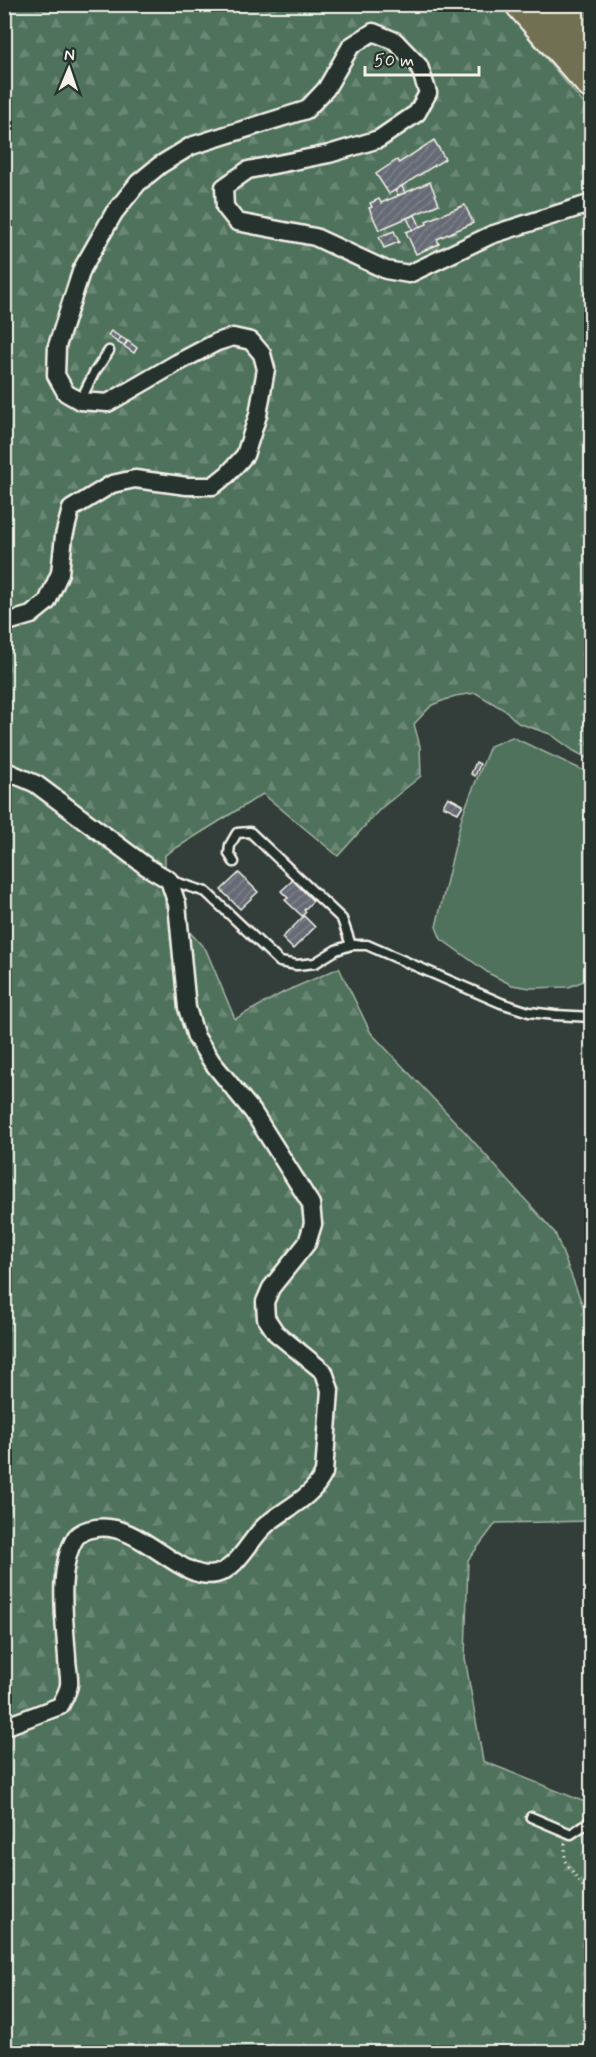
<svg xmlns="http://www.w3.org/2000/svg" width="596" height="2057" font-family="Mynerve,sans-serif">
  <style>
    .green { fill: #50725d; stroke: #a2b2a2; stroke-width: 1.5 }
    .forest { fill: url(#forest-firs); stroke: #a2b2a2; stroke-width: 1.5 }
    .building { fill: url(#building-hatch); stroke: #f4f1e8; stroke-width: 1.5 }
    .lines { fill: none; stroke-linecap: round; stroke-linejoin: round }
    .lane-casing { stroke: #f4f1e8; stroke-width: 13 }
    .street-casing { stroke: #f4f1e8; stroke-width: 21 }
    .highway-casing { stroke: #f4f1e8; stroke-width: 36 }
    .path { stroke: #f4f1e8; stroke-width: 3; stroke-dasharray: 1.5 4.5; stroke-linecap: butt }
    .lane { stroke: #26332d; stroke-width: 8 }
    .street { stroke: #26332d; stroke-width: 16 }
    .highway { stroke: #716f52; stroke-width: 32 }
  </style>
  <defs>
    <pattern id="forest-firs" width="22" height="20" patternUnits="userSpaceOnUse" patternTransform="scale(1.5)"><rect width="22" height="20" fill="#50725d"/><path d="M5 1l3.5 6h-7zM16 11l3.5 6h-7z" fill="#6a8774"/></pattern>
    <pattern id="building-hatch" width="6" height="6" patternUnits="userSpaceOnUse" patternTransform="scale(1.5)"><rect width="6" height="6" fill="#656a74"/><path d="M-1 1l2-2M0 6l6-6M5 7l2-2" fill="none" stroke="#7c8088"/></pattern>
  </defs>
  <rect width="100%" height="100%" fill="#333e3b"/>
  <filter id="ink" filterUnits="userSpaceOnUse"><feTurbulence type="fractalNoise" baseFrequency=".0167" numOctaves="2"/><feDisplacementMap in="SourceGraphic" scale="12" xChannelSelector="R" yChannelSelector="G"/><feConvolveMatrix kernelMatrix="1 2 1 2 8 2 1 2 1" color-interpolation-filters="sRGB"/></filter>
  <g filter="url(#ink)">
    <path class="green" d="M 512,737 L 591,774 L 591,978 L 569,987 L 530,988 L 512,985 L 490,974 L 441,939 L 436,927 L 462,816 L 490,746 Z"/>
    <path class="forest" d="M 5,5 L 501,5 L 591,112 L 591,760 L 574,751 L 550,734 L 518,723 L 506,711 L 476,693 L 455,696 L 432,705 L 414,724 L 420,746 L 421,776 L 380,809 L 338,856 L 263,794 L 165,855 L 165,905 L 206,950 L 235,1019 L 284,992 L 339,968 L 371,1033 L 466,1133 L 555,1233 L 591,1327 L 591,1521 L 496,1523 L 468,1560 L 465,1658 L 483,1761 L 585,1802 L 591,1810 L 591,2052 L 5,2052 Z"/>
    <g class="building">
      <path d="M 434,140 L 445,159 L 389,194 L 376,174 L 397,160 L 399,163 Z"/>
      <path d="M 430,182 L 439,204 L 379,230 L 369,208 L 372,207 L 370,203 L 379,199 L 381,203 Z"/>
      <path d="M 402,186 L 405,193 L 398,195 L 395,191 Z"/>
      <path d="M 465,205 L 473,223 L 437,239 L 439,244 L 416,254 L 406,232 L 427,224 L 426,221 Z"/>
      <path d="M 415,215 L 420,226 L 413,230 L 407,218 Z"/>
      <path d="M 394,231 L 399,242 L 384,248 L 379,237 Z"/>
      <path d="M 111,331 L 120,337 L 117,342 L 108,335 Z"/>
      <path d="M 121,337 L 127,341 L 124,346 L 117,342 Z"/>
      <path d="M 128,341 L 137,348 L 134,353 L 124,346 Z"/>
      <path d="M 476,762 L 480,764 L 475,776 L 471,774 Z"/>
      <path d="M 448,797 L 463,805 L 458,813 L 443,806 Z"/>
      <path d="M 239,873 L 258,892 L 240,909 L 221,890 Z"/>
      <path d="M 293,880 L 313,901 L 304,910 L 306,912 L 302,916 L 285,900 L 288,898 L 281,891 Z"/>
      <path d="M 304,916 L 315,927 L 293,949 L 282,938 Z"/>
    </g>
    <g class="lines">
      <g class="lane-casing">
        <g id="lane">
          <path d="M 80,401 L 94,373 L 109,351"/>
          <path d="M 234,862 L 229,854 L 230,845 L 237,833 L 250,832 L 342,919 L 351,945"/>
          <path d="M 169,880 L 206,892 L 280,962 L 297,965 L 315,963 L 336,950 L 351,945 L 367,945 L 501,1003 L 529,1012 L 555,1015 L 592,1017"/>
          <path d="M 531,1817 L 571,1834 L 592,1820"/>
        </g>
      </g>
      <g class="street-casing">
        <g id="street">
          <path d="M 4,623 L 31,615 L 47,602 L 60,573 L 64,536 L 71,509 L 112,484 L 135,479 L 187,486 L 213,486 L 228,474 L 245,455 L 258,415 L 266,369 L 262,354 L 251,341 L 233,337 L 217,342 L 177,363 L 108,403 L 80,401 L 66,393 L 56,375 L 57,346 L 82,269 L 114,213 L 138,183 L 160,165 L 191,146 L 306,110 L 326,89 L 351,46 L 373,32 L 395,41 L 419,66 L 428,93 L 417,113 L 379,139 L 329,154 L 248,170 L 224,187 L 225,207 L 237,222 L 315,237 L 386,270 L 409,274 L 491,235 L 592,203"/>
          <path d="M 4,770 L 36,784 L 147,867 L 169,880 L 177,904 L 187,1008 L 196,1037 L 212,1062 L 253,1112 L 311,1204 L 313,1224 L 307,1243 L 271,1288 L 265,1302 L 266,1318 L 276,1333 L 324,1372 L 330,1390 L 324,1473 C 312,1498 288,1507 267,1524 C 250,1538 239,1568 216,1574 C 181,1583 140,1521 96,1528 C 89,1529 80,1532 76,1537 C 56,1567 65,1623 67,1658 C 67,1666 70,1677 69,1685 C 68,1692 63,1700 60,1706 L 4,1727"/>
        </g>
      </g>
      <g class="highway-casing">
        <g id="highway">
          <path d="M 522,4 L 592,83"/>
          <path d="M 557,4 L 592,44"/>
          <path d="M 586,4 L 592,10"/>
        </g>
      </g>
      <path class="path" d="M 565,1843 L 565,1861 L 592,1899"/>
      <use href="#lane" class="lane"/>
      <use href="#street" class="street"/>
      <use href="#highway" class="highway"/>
    </g>
  </g>
  <rect width="596" height="2057" fill="none" stroke="#26332d" stroke-width="24"/>
  <rect x="12" y="12" width="572" height="2033" fill="none" stroke="#f4f1e8" stroke-width="2" filter="url(#ink)"/>
  <g transform="translate(69 69) rotate(2)" stroke="#26332d" stroke-width="4.5" paint-order="stroke">
  <path d="M0-4.5L10 22L0 15L-10 22Z" fill="#f4f1e8"/>
  <text y="-9" font-size="16" font-weight="bold" text-anchor="middle" fill="#f4f1e8">N</text>
  </g>
  <path d="M365 66v9h114v-9" fill="none" stroke="#f4f1e8" stroke-width="3"/>
  <text x="374" y="66" font-size="18" fill="#f4f1e8" stroke="#26332d" stroke-width="4.5" paint-order="stroke">50 m</text>
</svg>
